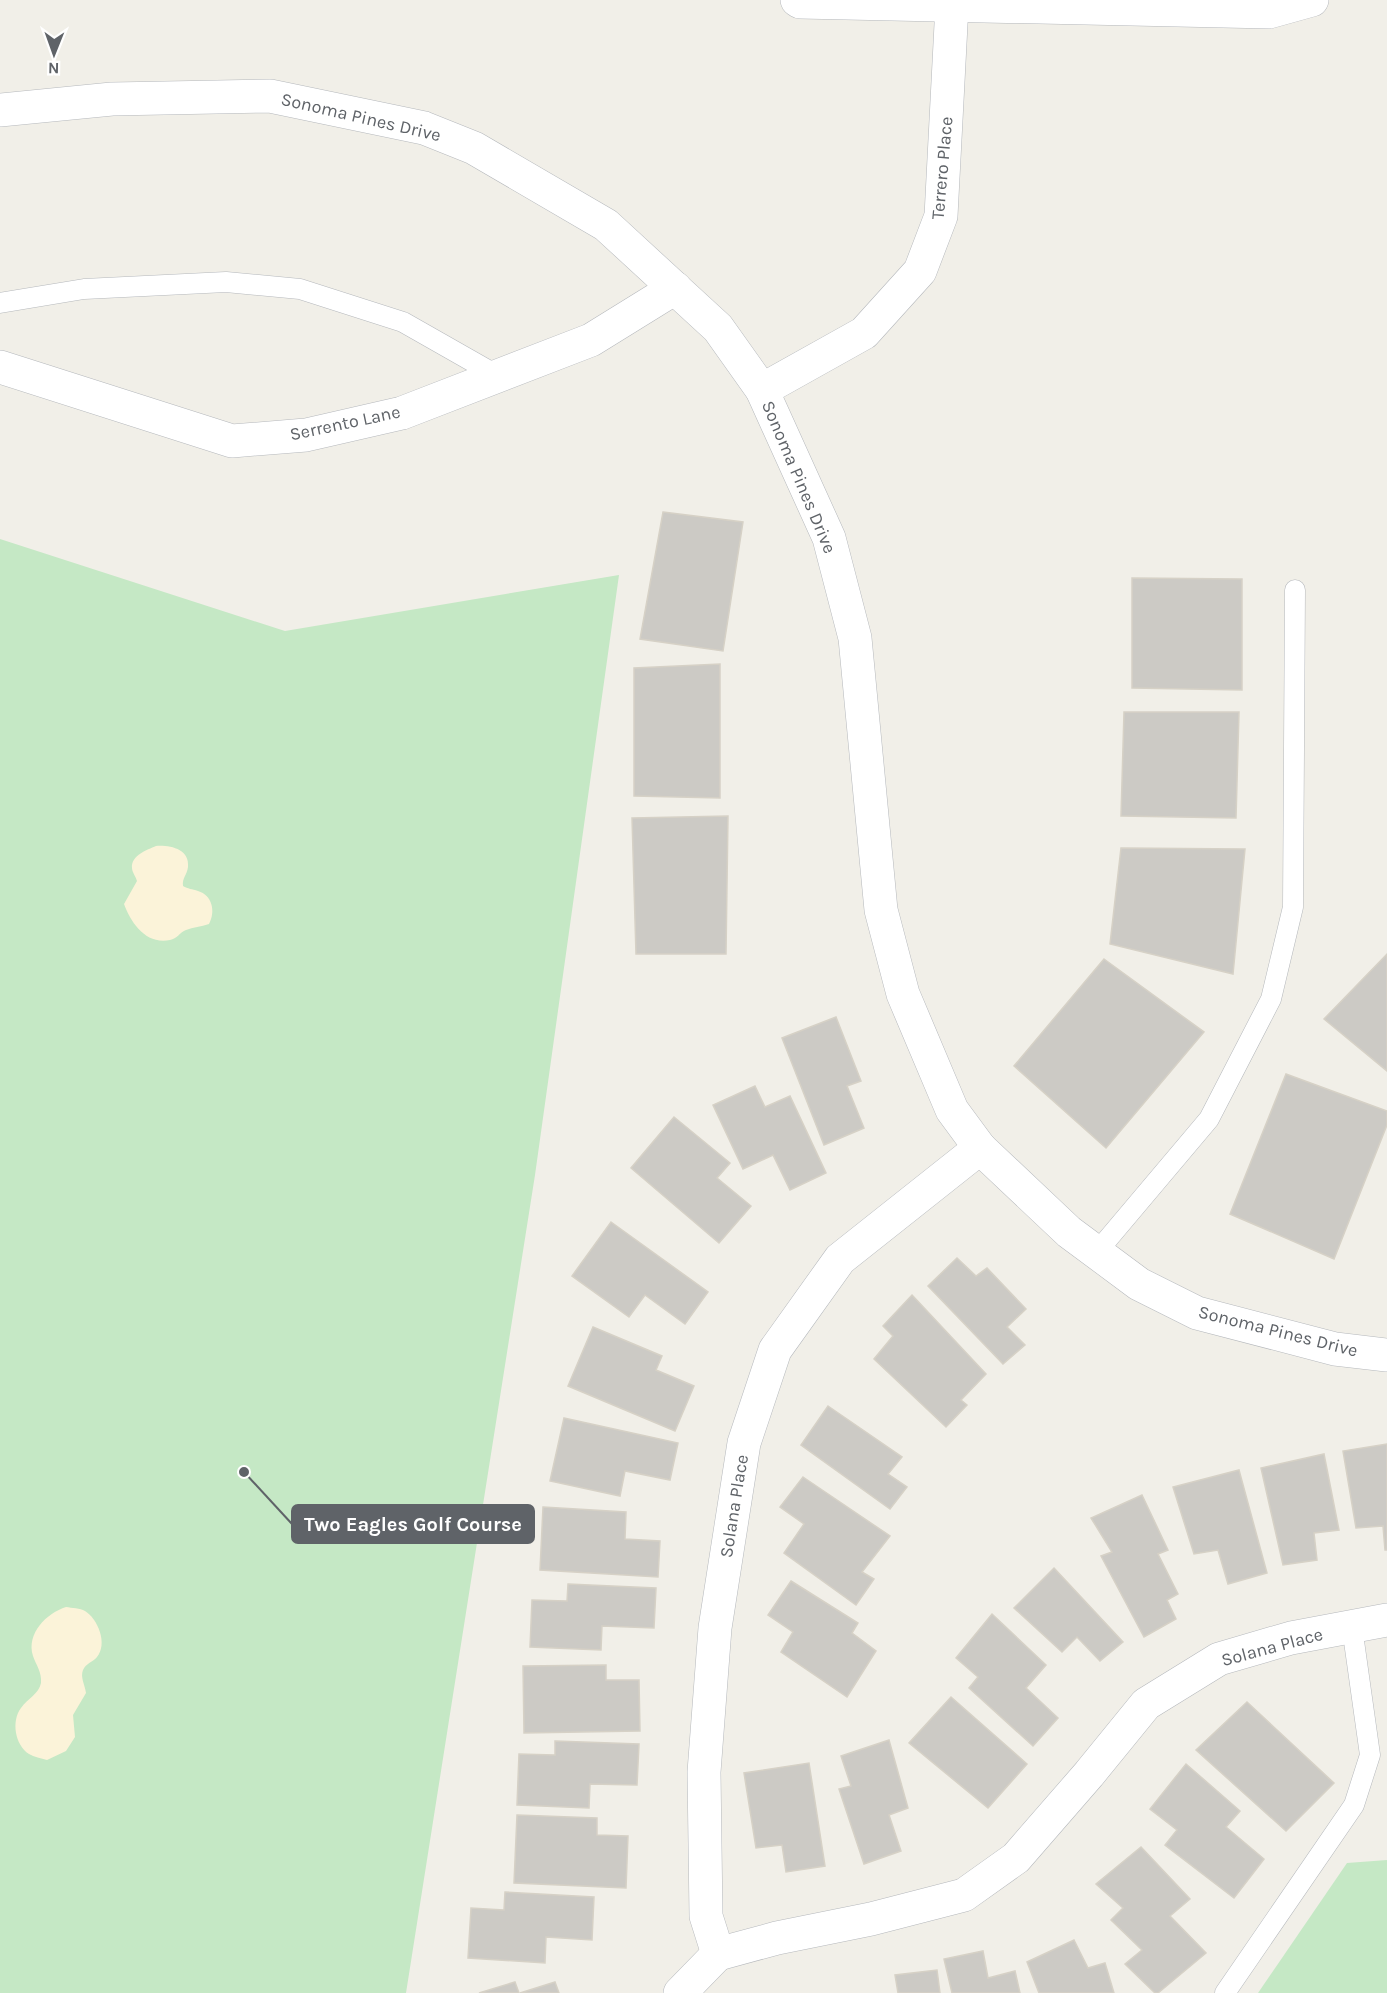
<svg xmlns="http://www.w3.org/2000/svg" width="1387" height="1993" font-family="Karla,sans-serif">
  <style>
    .green { fill: #c5e8c5 }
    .sand { fill: #fbf3d9 }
    .building { fill: #cccac5; stroke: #d6d1c6; stroke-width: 1.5 }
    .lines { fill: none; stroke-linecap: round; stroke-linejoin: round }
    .lane-casing { stroke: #b5b8bc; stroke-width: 21 }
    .street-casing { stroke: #b5b8bc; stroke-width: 34 }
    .lane { stroke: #fff; stroke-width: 20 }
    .street { stroke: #fff; stroke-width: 33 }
    .labels { text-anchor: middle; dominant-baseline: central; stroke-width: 4.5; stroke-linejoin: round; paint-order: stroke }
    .street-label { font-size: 18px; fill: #5f6368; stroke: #fff }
    .leader { fill: none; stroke: #5f6368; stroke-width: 2 }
    .callout-dot { fill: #5f6368; stroke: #fff; stroke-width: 2 }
    .callout { fill: #5f6368; stroke: #5f6368; stroke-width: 2 }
    .callout-label { font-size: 20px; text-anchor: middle; font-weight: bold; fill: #fff }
  </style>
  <rect width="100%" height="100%" fill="#f1efe8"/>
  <g class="green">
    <path d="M 0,539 L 285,631 L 619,575 L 535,1175 L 406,1993 L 0,1993 Z"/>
    <path d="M 1387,1860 L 1387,1993 L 1258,1993 L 1347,1863 Z"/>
  </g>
  <g class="sand">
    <path d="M 156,846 C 170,845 190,849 188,867 C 187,875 182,878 183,886 C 188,889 192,889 198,891 C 212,895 216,911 209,924 C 201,927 193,927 186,930 C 180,932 177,939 170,940 C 146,945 131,923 124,904 L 137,881 C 136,877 132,872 132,868 C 131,855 147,850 156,846 Z"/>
    <path d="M 66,1607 C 72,1608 80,1608 85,1611 C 98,1619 108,1644 97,1657 C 93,1662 86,1663 83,1670 C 80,1677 85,1685 86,1693 L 73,1715 L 75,1737 L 66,1751 L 47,1760 C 41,1758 34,1757 29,1754 C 15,1745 11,1721 21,1708 C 27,1699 39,1694 41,1683 C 42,1672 36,1665 33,1656 C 26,1633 47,1613 66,1607 Z"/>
  </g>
  <g class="building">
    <path d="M 663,512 L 743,522 L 723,651 L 640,639 Z"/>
    <path d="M 1132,578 L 1242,579 L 1242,690 L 1132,688 Z"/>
    <path d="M 720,664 L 720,798 L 634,796 L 634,668 Z"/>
    <path d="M 1124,712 L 1239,712 L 1236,818 L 1121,816 Z"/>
    <path d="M 728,816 L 726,954 L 636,954 L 632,818 Z"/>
    <path d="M 1121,848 L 1245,849 L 1233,974 L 1110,944 Z"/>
    <path d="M 1387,954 L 1387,1071 L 1324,1019 Z"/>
    <path d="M 1104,959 L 1204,1032 L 1106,1148 L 1014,1066 Z"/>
    <path d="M 836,1017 L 861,1081 L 847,1086 L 864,1128 L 824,1145 L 782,1038 Z"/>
    <path d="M 1286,1074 L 1387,1111 L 1387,1125 L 1334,1259 L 1230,1214 Z"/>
    <path d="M 755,1086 L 765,1107 L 790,1096 L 826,1173 L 790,1190 L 773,1155 L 743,1169 L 713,1105 Z"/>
    <path d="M 674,1117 L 730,1163 L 717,1178 L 751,1206 L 719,1243 L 631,1168 Z"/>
    <path d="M 611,1222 L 708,1292 L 685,1324 L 645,1295 L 629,1317 L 572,1276 Z"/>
    <path d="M 957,1258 L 976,1276 L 987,1268 L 1026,1309 L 1007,1327 L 1025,1345 L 1003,1364 L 928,1286 Z"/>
    <path d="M 912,1295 L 986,1374 L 961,1400 L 967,1405 L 946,1427 L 874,1359 L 893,1336 L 883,1326 Z"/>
    <path d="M 593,1327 L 662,1356 L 656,1370 L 694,1386 L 675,1431 L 568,1386 Z"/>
    <path d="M 828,1406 L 902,1457 L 888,1474 L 907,1487 L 890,1509 L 801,1445 Z"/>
    <path d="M 564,1418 L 678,1443 L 670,1480 L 625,1471 L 620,1496 L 550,1481 Z"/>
    <path d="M 1387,1444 L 1387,1550 L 1385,1550 L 1383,1526 L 1356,1528 L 1343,1451 Z"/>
    <path d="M 1324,1454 L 1339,1530 L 1314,1533 L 1317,1560 L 1283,1565 L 1261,1468 Z"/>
    <path d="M 1239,1470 L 1267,1573 L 1228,1584 L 1218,1550 L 1194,1554 L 1173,1487 Z"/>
    <path d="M 803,1477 L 890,1536 L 862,1572 L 874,1579 L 856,1605 L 784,1553 L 804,1524 L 780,1507 Z"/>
    <path d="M 1142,1495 L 1168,1550 L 1158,1554 L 1178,1594 L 1167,1600 L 1176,1619 L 1144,1637 L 1101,1556 L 1112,1552 L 1091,1518 Z"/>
    <path d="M 543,1507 L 626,1512 L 625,1539 L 660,1541 L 658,1577 L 540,1570 Z"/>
    <path d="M 1054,1568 L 1123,1642 L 1100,1661 L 1077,1637 L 1062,1652 L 1014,1608 Z"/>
    <path d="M 791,1581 L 858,1623 L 852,1633 L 876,1651 L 847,1697 L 781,1652 L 793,1632 L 768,1615 Z"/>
    <path d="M 568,1584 L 656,1588 L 654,1628 L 602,1626 L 601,1650 L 530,1647 L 532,1600 L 567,1601 Z"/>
    <path d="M 992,1614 L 1046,1665 L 1026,1688 L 1058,1718 L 1033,1746 L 969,1688 L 978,1677 L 956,1658 Z"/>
    <path d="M 606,1665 L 606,1680 L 639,1680 L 640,1731 L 524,1733 L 523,1666 Z"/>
    <path d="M 951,1697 L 1027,1764 L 988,1808 L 909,1743 Z"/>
    <path d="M 1247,1702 L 1334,1783 L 1286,1831 L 1196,1750 Z"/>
    <path d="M 889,1740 L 908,1808 L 889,1815 L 901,1851 L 864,1864 L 839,1789 L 851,1786 L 841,1756 Z"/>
    <path d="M 555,1741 L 639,1744 L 637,1785 L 590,1784 L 589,1808 L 517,1805 L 519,1754 L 555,1755 Z"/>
    <path d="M 809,1763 L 825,1866 L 786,1872 L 782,1845 L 756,1848 L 744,1773 Z"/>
    <path d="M 1186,1764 L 1240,1811 L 1226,1827 L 1264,1859 L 1234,1898 L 1165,1845 L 1177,1830 L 1150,1809 Z"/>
    <path d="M 517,1815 L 597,1818 L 597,1835 L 628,1836 L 626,1888 L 514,1883 Z"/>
    <path d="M 1141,1847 L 1190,1899 L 1170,1916 L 1206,1953 L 1158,1993 L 1155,1993 L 1125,1964 L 1142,1950 L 1111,1920 L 1123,1908 L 1096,1884 Z"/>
    <path d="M 505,1892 L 594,1897 L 592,1940 L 546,1937 L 545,1963 L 468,1958 L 471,1908 L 504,1910 Z"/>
    <path d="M 1074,1940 L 1088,1968 L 1105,1963 L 1114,1993 L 1039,1993 L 1027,1962 Z"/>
    <path d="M 983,1951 L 988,1978 L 1015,1971 L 1020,1993 L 952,1993 L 944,1959 Z"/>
    <path d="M 937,1970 L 940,1993 L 898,1993 L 895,1975 Z"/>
    <path d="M 515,1982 L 519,1993 L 479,1993 Z"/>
    <path d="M 555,1982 L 559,1993 L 520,1993 Z"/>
  </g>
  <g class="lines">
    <g class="lane-casing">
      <g id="lane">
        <path d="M 0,303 L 84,289 L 226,282 L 300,289 L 403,322 L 498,376"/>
        <path d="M 1096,1253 L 1209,1119 L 1271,999 L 1293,907 L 1295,590"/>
        <path d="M 1225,1993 L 1354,1805 L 1370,1755 L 1352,1627"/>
      </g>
    </g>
    <g class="street-casing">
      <g id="street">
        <path d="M 797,0 L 800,2 L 1269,12 L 1312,0"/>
        <path d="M 0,110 L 112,99 L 270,96 L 424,128 L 474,148 L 606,225 L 718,328 L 762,390 L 829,538 L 855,638 L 881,910 L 903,994 L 952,1110 L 980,1148 L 1069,1232 L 1139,1284 L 1197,1313 L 1335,1349 L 1387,1355"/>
        <path d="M 0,367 L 232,441 L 306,435 L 402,413 L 591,340 L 675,288"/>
        <path d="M 762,390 L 864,333 L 920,271 L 941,216 L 952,5"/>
        <path d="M 980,1148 L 840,1259 L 775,1350 L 744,1443 L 715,1628 L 704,1772 L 706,1916 L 718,1954 L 777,1938 L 871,1919 L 964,1895 L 1016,1858 L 1089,1774 L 1146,1704 L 1219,1659 L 1291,1638 L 1387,1620"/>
        <path d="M 680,1993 L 718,1954"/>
      </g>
    </g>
    <use href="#lane" class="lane"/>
    <use href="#street" class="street"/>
  </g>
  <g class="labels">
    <g class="street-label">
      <text transform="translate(361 117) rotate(13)">Sonoma Pines Drive</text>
      <text transform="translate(942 168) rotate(-85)">Terrero Place</text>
      <text transform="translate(345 423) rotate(-12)">Serrento Lane</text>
      <text transform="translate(799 477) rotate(67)">Sonoma Pines Drive</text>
      <text transform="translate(1278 1331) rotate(14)">Sonoma Pines Drive</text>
      <text transform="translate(734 1506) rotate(-81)">Solana Place</text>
      <text transform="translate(1272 1647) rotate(-15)">Solana Place</text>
    </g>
  </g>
  <path class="leader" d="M244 1472L292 1524"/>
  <circle class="callout-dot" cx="244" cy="1472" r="6"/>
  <rect class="callout" x="292" y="1505" width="242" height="38" rx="6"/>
  <g class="callout-label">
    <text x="413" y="1531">Two Eagles Golf Course</text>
  </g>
  <g transform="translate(54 54) rotate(181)" stroke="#ffffff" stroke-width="4.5" paint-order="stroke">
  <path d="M0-4.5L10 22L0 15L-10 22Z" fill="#5f6368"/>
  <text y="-9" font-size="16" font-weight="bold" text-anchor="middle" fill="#5f6368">N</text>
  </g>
</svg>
